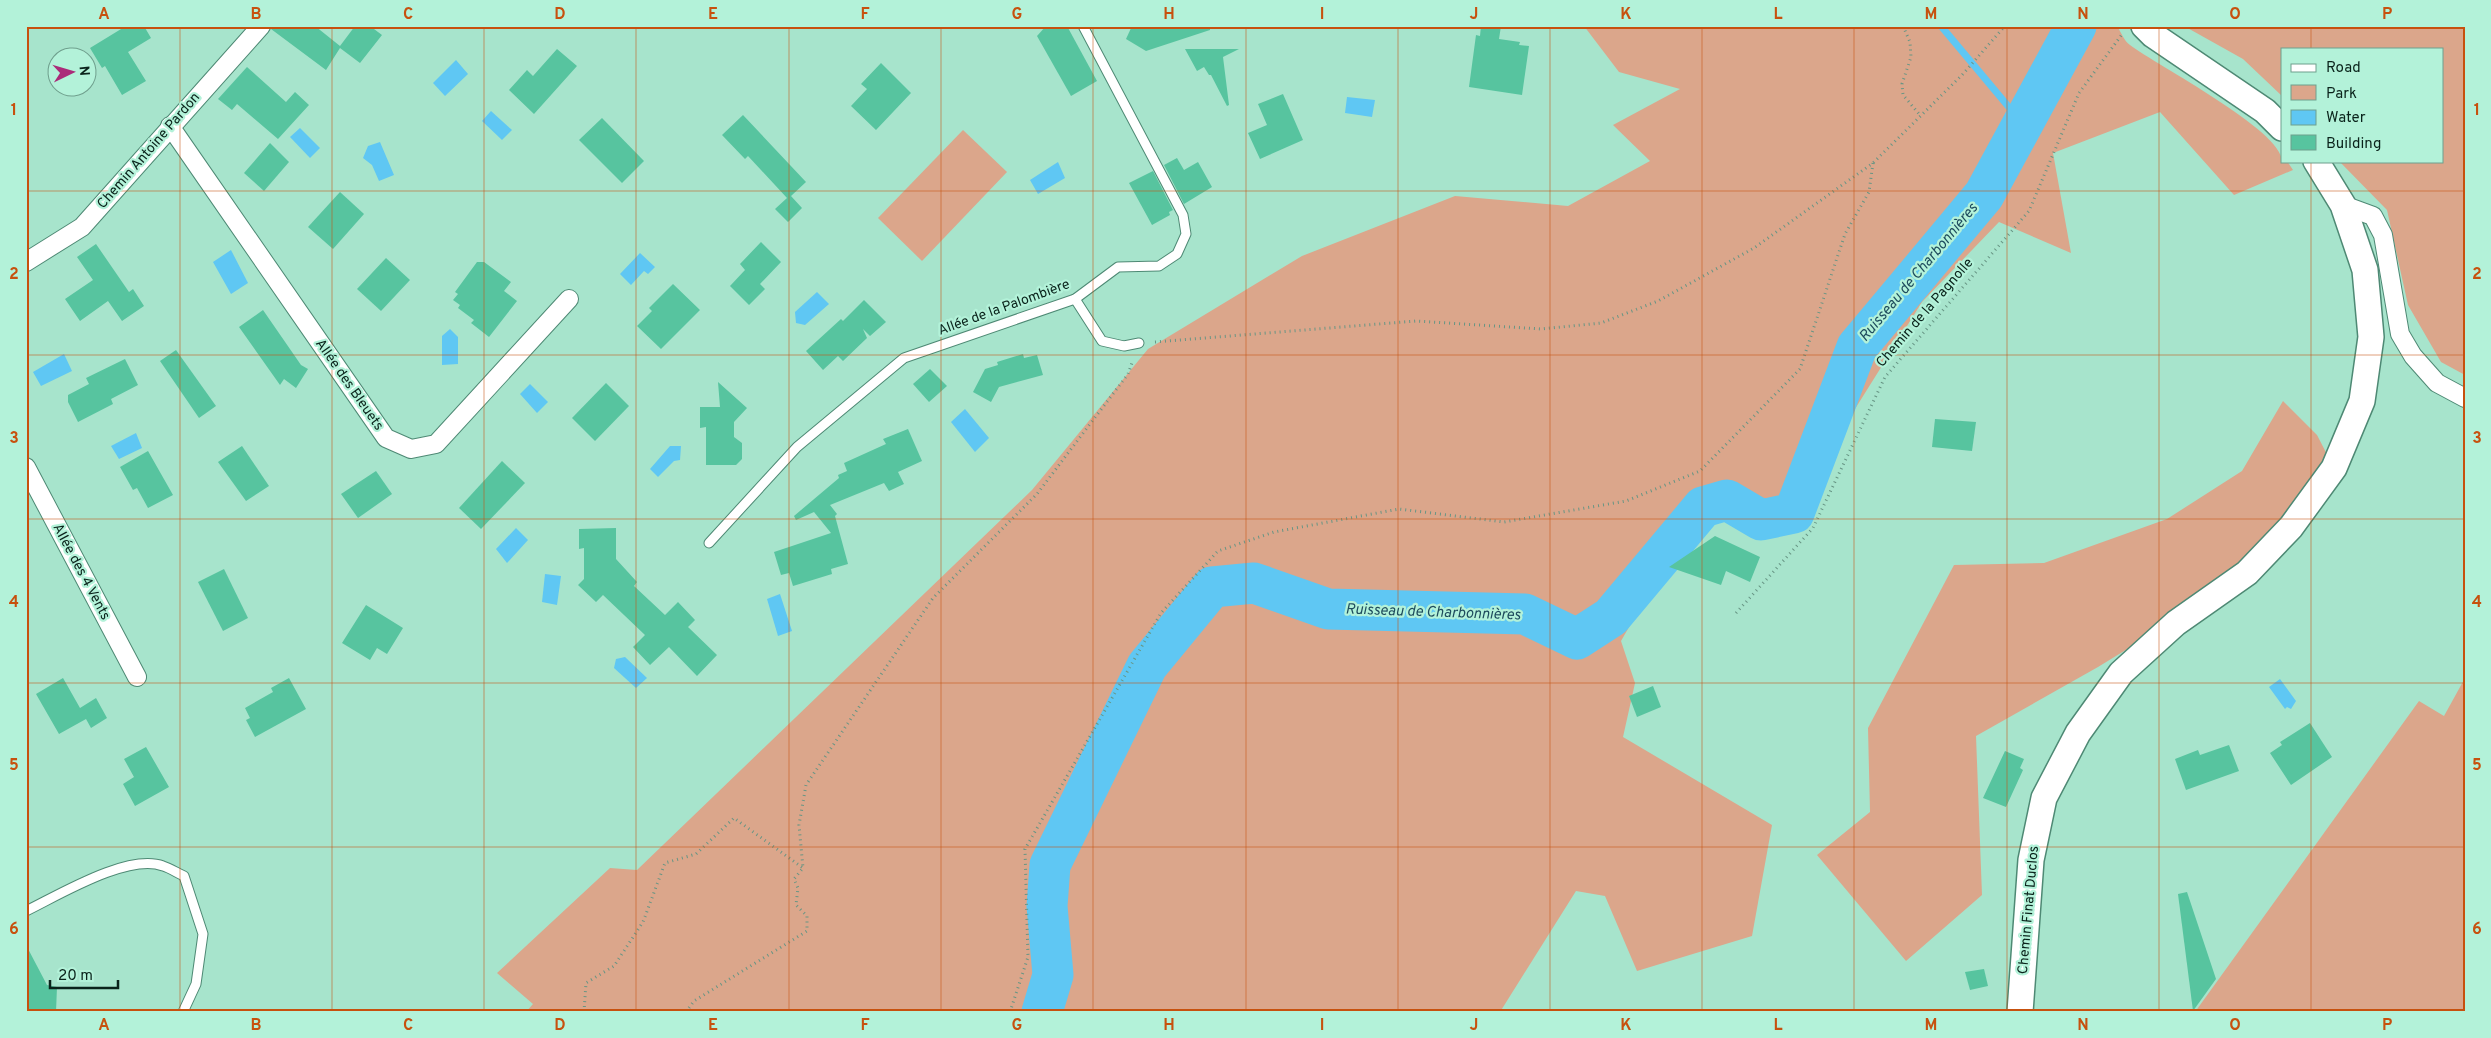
<svg xmlns="http://www.w3.org/2000/svg" width="2491" height="1038" font-family="Overpass,sans-serif">
  <style>
    .green { fill: #dba68b }
    .water { fill: #5fc7f3 }
    .lines { fill: none; stroke-linecap: round; stroke-linejoin: round }
    .stream { stroke: #5fc7f3; stroke-width: 7 }
    .river { stroke: #5fc7f3; stroke-width: 41 }
    .building { fill: #57c49f }
    .service-casing { stroke: #4e8974; stroke-width: 11 }
    .minor-casing { stroke: #4e8974; stroke-width: 20 }
    .secondary-casing { stroke: #4e8974; stroke-width: 28 }
    .path { stroke: #679584; stroke-width: 3; stroke-dasharray: 1 4; stroke-linecap: butt }
    .service { stroke: #fff; stroke-width: 9 }
    .minor { stroke: #fff; stroke-width: 18 }
    .secondary { stroke: #fff; stroke-width: 25 }
    .grid { fill: none; stroke: #c7510e; stroke-width: 1; stroke-opacity: 0.55 }
    .labels { text-anchor: middle; dominant-baseline: central; stroke-width: 4.5; stroke-linejoin: round; paint-order: stroke }
    .street-label { font-size: 14px; fill: #0a231b; stroke: #b3f2d9 }
    .water-label { font-size: 15px; font-style: italic; fill: #1e4b5d; stroke: #b3f2d9 }
    .neatline { fill: none; stroke: #c7510e; stroke-width: 2 }
    .grid-label { font-size: 16px; text-anchor: middle; font-weight: bold; fill: #c7510e }
  </style>
  <rect width="100%" height="100%" fill="#a7e4cc"/>
  <g class="green">
    <path d="M 1584,26 L 2117,26 C 2121,32 2124,41 2130,45 C 2156,65 2282,130 2282,161 L 2287,161 L 2293,170 L 2234,195 L 2160,112 L 2053,153 L 2071,253 L 1999,222 L 1922,302 L 1823,460 L 1795,511 L 1735,505 L 1697,508 L 1621,641 L 1635,683 L 1623,737 L 1772,825 L 1752,936 L 1637,971 L 1605,896 L 1576,891 L 1500,1012 L 526,1012 L 533,1004 L 497,973 L 610,868 L 637,870 L 1032,490 L 1148,349 L 1302,256 L 1455,196 L 1568,206 L 1650,161 L 1613,125 L 1680,89 L 1619,72 Z"/>
    <path d="M 2184,26 L 2465,26 L 2465,375 L 2441,362 L 2408,305 L 2387,210 L 2339,161 L 2442,161 L 2442,49 L 2282,49 L 2282,96 L 2243,59 Z"/>
    <path d="M 963,130 L 1007,172 L 922,261 L 878,218 Z"/>
    <path d="M 2283,401 L 2317,435 L 2334,468 L 2222,591 L 2098,667 L 1976,736 L 1982,895 L 1906,961 L 1817,855 L 1870,812 L 1868,728 L 1954,565 L 2044,563 L 2167,519 L 2242,471 Z"/>
    <path d="M 2465,678 L 2465,1012 L 2195,1012 L 2419,701 L 2444,716 Z"/>
  </g>
  <g class="water">
    <path d="M 456,60 L 468,74 L 445,96 L 433,83 Z"/>
    <path d="M 1347,97 L 1375,100 L 1372,117 L 1345,113 Z"/>
    <path d="M 491,111 L 512,130 L 502,140 L 482,121 Z"/>
    <path d="M 300,128 L 320,148 L 310,158 L 290,137 Z"/>
    <path d="M 380,142 L 394,175 L 379,181 L 372,165 L 363,158 L 368,146 Z"/>
    <path d="M 1058,162 L 1065,178 L 1038,194 L 1030,180 Z"/>
    <path d="M 231,250 L 248,283 L 231,294 L 213,262 Z"/>
    <path d="M 640,253 L 655,267 L 648,274 L 644,271 L 631,285 L 620,274 Z"/>
    <path d="M 817,292 L 829,304 L 805,325 L 796,323 L 795,312 Z"/>
    <path d="M 450,329 L 458,337 L 458,364 L 442,365 L 442,336 Z"/>
    <path d="M 64,354 L 72,371 L 41,386 L 33,372 Z"/>
    <path d="M 530,384 L 548,402 L 537,413 L 520,394 Z"/>
    <path d="M 965,409 L 989,438 L 975,452 L 951,422 Z"/>
    <path d="M 136,433 L 142,448 L 119,459 L 111,446 Z"/>
    <path d="M 670,446 L 681,446 L 680,460 L 674,461 L 658,477 L 650,469 Z"/>
    <path d="M 516,528 L 528,540 L 507,563 L 496,549 Z"/>
    <path d="M 545,574 L 561,576 L 557,605 L 542,602 Z"/>
    <path d="M 780,594 L 792,631 L 778,636 L 767,599 Z"/>
    <path d="M 625,657 L 647,678 L 636,688 L 614,668 L 616,659 Z"/>
    <path d="M 2280,679 L 2296,701 L 2291,709 L 2287,707 L 2285,709 L 2269,687 Z"/>
  </g>
  <g class="lines">
    <path class="stream" d="M 1941,26 L 2023,124"/>
    <path class="river" d="M 1042,1012 L 1053,975 L 1047,906 L 1050,865 L 1147,666 L 1212,587 L 1254,583 L 1328,609 L 1525,614 L 1577,639 L 1611,617 L 1703,507 L 1727,500 L 1761,520 L 1794,513 L 1857,347 L 1984,195 L 2076,26"/>
  </g>
  <g class="building">
    <path d="M 126,26 L 144,26 L 151,38 L 128,52 L 146,81 L 122,95 L 105,66 L 102,68 L 90,48 Z"/>
    <path d="M 271,26 L 315,26 L 340,46 L 355,26 L 370,26 L 382,35 L 360,63 L 340,48 L 326,70 L 271,29 Z"/>
    <path d="M 1046,26 L 1067,26 L 1097,81 L 1071,96 L 1037,36 Z"/>
    <path d="M 1132,26 L 1210,26 L 1210,30 L 1146,51 L 1126,39 Z"/>
    <path d="M 1481,26 L 1501,26 L 1499,39 L 1520,42 L 1519,45 L 1529,46 L 1522,95 L 1469,87 L 1476,35 L 1480,36 Z"/>
    <path d="M 557,49 L 577,66 L 534,114 L 509,90 L 527,70 L 533,76 Z"/>
    <path d="M 1185,49 L 1239,49 L 1223,57 L 1229,105 L 1227,106 L 1211,75 L 1209,75 L 1204,67 L 1197,71 Z"/>
    <path d="M 881,63 L 911,93 L 876,130 L 851,106 L 867,89 L 861,84 Z"/>
    <path d="M 247,67 L 286,102 L 295,92 L 309,105 L 278,139 L 237,104 L 232,110 L 218,99 Z"/>
    <path d="M 1283,94 L 1303,140 L 1260,159 L 1248,133 L 1267,125 L 1258,104 Z"/>
    <path d="M 743,115 L 806,182 L 791,196 L 802,208 L 788,222 L 775,209 L 787,198 L 748,156 L 745,159 L 722,135 Z"/>
    <path d="M 602,118 L 644,161 L 622,183 L 579,140 Z"/>
    <path d="M 270,143 L 289,162 L 264,191 L 244,173 Z"/>
    <path d="M 1177,158 L 1184,170 L 1198,162 L 1212,187 L 1184,204 L 1164,165 Z"/>
    <path d="M 1153,171 L 1173,210 L 1169,212 L 1170,215 L 1152,225 L 1129,183 Z"/>
    <path d="M 340,192 L 364,214 L 333,249 L 308,227 Z"/>
    <path d="M 761,242 L 781,262 L 760,284 L 765,289 L 749,305 L 730,286 L 745,270 L 740,264 Z"/>
    <path d="M 96,244 L 129,292 L 133,289 L 144,306 L 122,321 L 108,301 L 80,321 L 65,299 L 93,280 L 77,257 Z"/>
    <path d="M 386,258 L 410,280 L 381,311 L 357,289 Z"/>
    <path d="M 477,262 L 484,262 L 511,282 L 504,291 L 517,301 L 489,337 L 471,323 L 474,320 L 458,308 L 460,305 L 453,300 L 458,294 L 455,292 Z"/>
    <path d="M 673,284 L 700,310 L 661,349 L 637,326 L 652,311 L 649,308 Z"/>
    <path d="M 864,300 L 886,322 L 870,336 L 863,329 L 867,338 L 843,361 L 838,356 L 823,370 L 806,351 L 841,319 L 843,321 Z"/>
    <path d="M 263,310 L 301,365 L 308,369 L 296,388 L 284,379 L 280,385 L 239,327 Z"/>
    <path d="M 176,350 L 216,406 L 199,418 L 160,361 Z"/>
    <path d="M 1023,354 L 1024,358 L 1037,355 L 1043,375 L 999,387 L 991,402 L 973,392 L 985,369 L 998,365 L 997,362 Z"/>
    <path d="M 125,359 L 138,385 L 111,399 L 113,404 L 78,422 L 68,402 L 68,395 L 89,384 L 86,378 Z"/>
    <path d="M 930,369 L 947,386 L 929,402 L 913,384 Z"/>
    <path d="M 718,382 L 747,408 L 734,422 L 734,437 L 742,443 L 742,459 L 736,465 L 706,465 L 706,427 L 700,428 L 700,407 L 720,407 Z"/>
    <path d="M 606,383 L 629,406 L 595,441 L 572,418 Z"/>
    <path d="M 1935,419 L 1976,422 L 1972,451 L 1932,447 Z"/>
    <path d="M 908,429 L 922,461 L 898,472 L 904,484 L 889,491 L 884,483 L 830,505 L 837,514 L 835,516 L 848,564 L 831,569 L 832,574 L 793,586 L 789,573 L 781,575 L 774,552 L 831,533 L 814,512 L 796,520 L 794,516 L 839,478 L 838,475 L 847,471 L 844,463 L 886,444 L 883,439 Z"/>
    <path d="M 242,446 L 269,486 L 246,501 L 218,462 Z"/>
    <path d="M 148,451 L 173,495 L 148,508 L 137,488 L 133,490 L 120,467 Z"/>
    <path d="M 502,461 L 525,483 L 481,529 L 459,508 Z"/>
    <path d="M 376,471 L 392,494 L 358,518 L 341,494 Z"/>
    <path d="M 616,528 L 616,559 L 637,582 L 634,586 L 665,615 L 678,602 L 695,620 L 688,627 L 717,655 L 697,676 L 669,647 L 650,665 L 633,647 L 645,635 L 603,595 L 596,602 L 578,585 L 584,579 L 584,548 L 579,549 L 579,529 Z"/>
    <path d="M 1715,536 L 1760,557 L 1750,582 L 1726,571 L 1721,585 L 1669,567 Z"/>
    <path d="M 224,569 L 248,618 L 223,631 L 198,582 Z"/>
    <path d="M 366,605 L 403,628 L 387,654 L 377,648 L 370,660 L 342,643 Z"/>
    <path d="M 63,678 L 80,708 L 96,698 L 107,718 L 91,728 L 86,719 L 59,734 L 36,694 Z"/>
    <path d="M 289,678 L 306,709 L 255,737 L 246,720 L 250,718 L 245,708 L 273,692 L 271,688 Z"/>
    <path d="M 1653,686 L 1661,707 L 1637,717 L 1629,696 Z"/>
    <path d="M 2310,723 L 2332,757 L 2291,785 L 2270,753 L 2282,745 L 2280,742 Z"/>
    <path d="M 2229,745 L 2239,771 L 2186,790 L 2175,759 L 2198,750 L 2200,755 Z"/>
    <path d="M 146,747 L 169,787 L 135,806 L 123,784 L 134,777 L 124,759 Z"/>
    <path d="M 2005,751 L 2024,759 L 2020,768 L 2023,770 L 2006,807 L 1983,798 Z"/>
    <path d="M 2187,892 L 2216,979 L 2193,1011 L 2178,894 Z"/>
    <path d="M 26,945 L 47,985 L 57,987 L 56,1012 L 26,1012 Z"/>
    <path d="M 1984,969 L 1988,986 L 1970,990 L 1965,972 Z"/>
  </g>
  <g class="lines">
    <g class="service-casing">
      <g id="service">
        <path d="M 1075,299 L 1102,341 L 1124,346 L 1139,343"/>
        <path d="M 709,543 L 797,447 L 904,358 L 1075,299 L 1118,267 L 1159,266 L 1177,254 L 1186,234 L 1183,215 L 1083,26"/>
        <path d="M 26,911 C 59,895 128,853 163,866 C 170,868 177,873 184,876 L 203,934 L 196,984 L 183,1012"/>
      </g>
    </g>
    <g class="minor-casing">
      <g id="minor">
        <path d="M 170,126 L 386,438 L 411,449 L 436,444 L 569,299"/>
        <path d="M 2343,205 L 2373,216 L 2383,235 L 2400,334 L 2413,356 L 2437,383 L 2465,398"/>
        <path d="M 26,262 L 82,227 L 261,26"/>
        <path d="M 26,467 L 137,677"/>
      </g>
    </g>
    <g class="secondary-casing">
      <g id="secondary">
        <path d="M 2144,26 L 2153,35 L 2265,111 L 2282,128"/>
        <path d="M 2020,1012 L 2031,860 L 2044,798 L 2078,733 L 2121,673 L 2176,623 L 2247,573 L 2291,527 L 2334,468 L 2362,401 L 2371,337 L 2365,270 L 2343,205 L 2316,161"/>
      </g>
    </g>
    <g class="path">
      <path d="M 1903,26 L 1910,42 L 1911,57 L 1902,84 L 1903,95 L 1920,115"/>
      <path d="M 1155,342 L 1416,321 L 1541,329 L 1601,323 L 1658,301 L 1754,248 L 1873,163 L 1962,75 L 2005,26"/>
      <path d="M 1736,613 L 1813,528 L 1885,377 L 2029,211 L 2079,93 L 2123,33"/>
      <path d="M 584,1012 L 586,983 L 614,966 L 643,922 L 665,863 L 696,854 L 734,818 L 803,868 L 799,825 L 806,785 L 933,598 L 1037,494 L 1128,374 L 1133,360"/>
      <path d="M 686,1012 L 694,1001 L 807,931 L 807,916 L 796,905 L 798,888 L 794,879 L 803,868"/>
      <path d="M 1010,1012 L 1028,957 L 1025,849 L 1161,613 L 1218,551 L 1274,532 L 1399,509 L 1504,522 L 1626,501 L 1700,471 L 1800,369 L 1845,234 L 1869,192 L 1873,163"/>
    </g>
    <use href="#service" class="service"/>
    <use href="#minor" class="minor"/>
    <use href="#secondary" class="secondary"/>
  </g>
  <path class="grid" d="M 180,26 L 180,1012M 332,26 L 332,1012M 484,26 L 484,1012M 636,26 L 636,1012M 789,26 L 789,1012M 941,26 L 941,1012M 1093,26 L 1093,1012M 1246,26 L 1246,1012M 1398,26 L 1398,1012M 1550,26 L 1550,1012M 1702,26 L 1702,1012M 1854,26 L 1854,1012M 2007,26 L 2007,1012M 2159,26 L 2159,1012M 2311,26 L 2311,49M 2311,161 L 2311,1012M 26,191 L 2465,191M 26,355 L 2465,355M 26,519 L 2465,519M 26,683 L 2465,683M 26,847 L 2465,847"/>
  <g class="labels">
    <g class="street-label">
      <text transform="translate(149 151) rotate(-49)">Chemin Antoine Pardon</text>
      <text transform="translate(1004 308) rotate(-20)">Allée de la Palombière</text>
      <text transform="translate(1925 313) rotate(-49)">Chemin de la Pagnolle</text>
      <text transform="translate(349 385) rotate(55)">Allée des Bleuets</text>
      <text transform="translate(81 572) rotate(62)">Allée des 4 Vents</text>
      <text transform="translate(2029 910) rotate(-85)">Chemin Finat Duclos</text>
    </g>
    <g class="water-label">
      <text transform="translate(1919 273) rotate(-50)">Ruisseau de Charbonnières</text>
      <text transform="translate(1433 613) rotate(2)">Ruisseau de Charbonnières</text>
    </g>
  </g>
  <rect width="2491" height="1038" fill="none" stroke="#b3f2d9" stroke-width="55"/>
  <rect x="2281" y="48" width="162" height="115" fill="#b3f2d9" stroke="#6f9f8d"/>
  <rect x="2291" y="64" width="25" height="8" fill="#ffffff" stroke="#6f9f8d"/>
  <text x="2326" y="72" font-size="15" fill="#0a231b">Road</text>
  <rect x="2291" y="85" width="25" height="15" fill="#dba68b" stroke="#6f9f8d"/>
  <text x="2326" y="98" font-size="15" fill="#0a231b">Park</text>
  <rect x="2291" y="110" width="25" height="15" fill="#5fc7f3" stroke="#6f9f8d"/>
  <text x="2326" y="122" font-size="15" fill="#0a231b">Water</text>
  <rect x="2291" y="135" width="25" height="15" fill="#57c49f" stroke="#6f9f8d"/>
  <text x="2326" y="148" font-size="15" fill="#0a231b">Building</text>
  <g transform="translate(72 72) rotate(85)"><circle r="24" fill="#b3f2d9" stroke="#6f9f8d"/>
  <path d="M0-4L9 19L0 12L-9 19Z" fill="#ab2b79"/>
  <text y="-8" font-size="14" font-weight="bold" text-anchor="middle" fill="#0a231b">N</text>
  </g>
  <path d="M50 980v8h68v-8" fill="none" stroke="#0a231b" stroke-width="2.5"/>
  <text x="58" y="980" font-size="15" fill="#0a231b" stroke="#b3f2d9" stroke-width="4" paint-order="stroke">20 m</text>
  <rect x="28" y="28" width="2436" height="982" class="neatline"/>
  <g class="grid-label">
    <text x="104" y="19">A</text>
    <text x="256" y="19">B</text>
    <text x="408" y="19">C</text>
    <text x="560" y="19">D</text>
    <text x="713" y="19">E</text>
    <text x="865" y="19">F</text>
    <text x="1017" y="19">G</text>
    <text x="1169" y="19">H</text>
    <text x="1322" y="19">I</text>
    <text x="1474" y="19">J</text>
    <text x="1626" y="19">K</text>
    <text x="1778" y="19">L</text>
    <text x="1931" y="19">M</text>
    <text x="2083" y="19">N</text>
    <text x="2235" y="19">O</text>
    <text x="2387" y="19">P</text>
    <text x="14" y="115">1</text>
    <text x="2477" y="115">1</text>
    <text x="14" y="279">2</text>
    <text x="2477" y="279">2</text>
    <text x="14" y="443">3</text>
    <text x="2477" y="443">3</text>
    <text x="14" y="607">4</text>
    <text x="2477" y="607">4</text>
    <text x="14" y="770">5</text>
    <text x="2477" y="770">5</text>
    <text x="14" y="934">6</text>
    <text x="2477" y="934">6</text>
    <text x="104" y="1030">A</text>
    <text x="256" y="1030">B</text>
    <text x="408" y="1030">C</text>
    <text x="560" y="1030">D</text>
    <text x="713" y="1030">E</text>
    <text x="865" y="1030">F</text>
    <text x="1017" y="1030">G</text>
    <text x="1169" y="1030">H</text>
    <text x="1322" y="1030">I</text>
    <text x="1474" y="1030">J</text>
    <text x="1626" y="1030">K</text>
    <text x="1778" y="1030">L</text>
    <text x="1931" y="1030">M</text>
    <text x="2083" y="1030">N</text>
    <text x="2235" y="1030">O</text>
    <text x="2387" y="1030">P</text>
  </g>
</svg>
